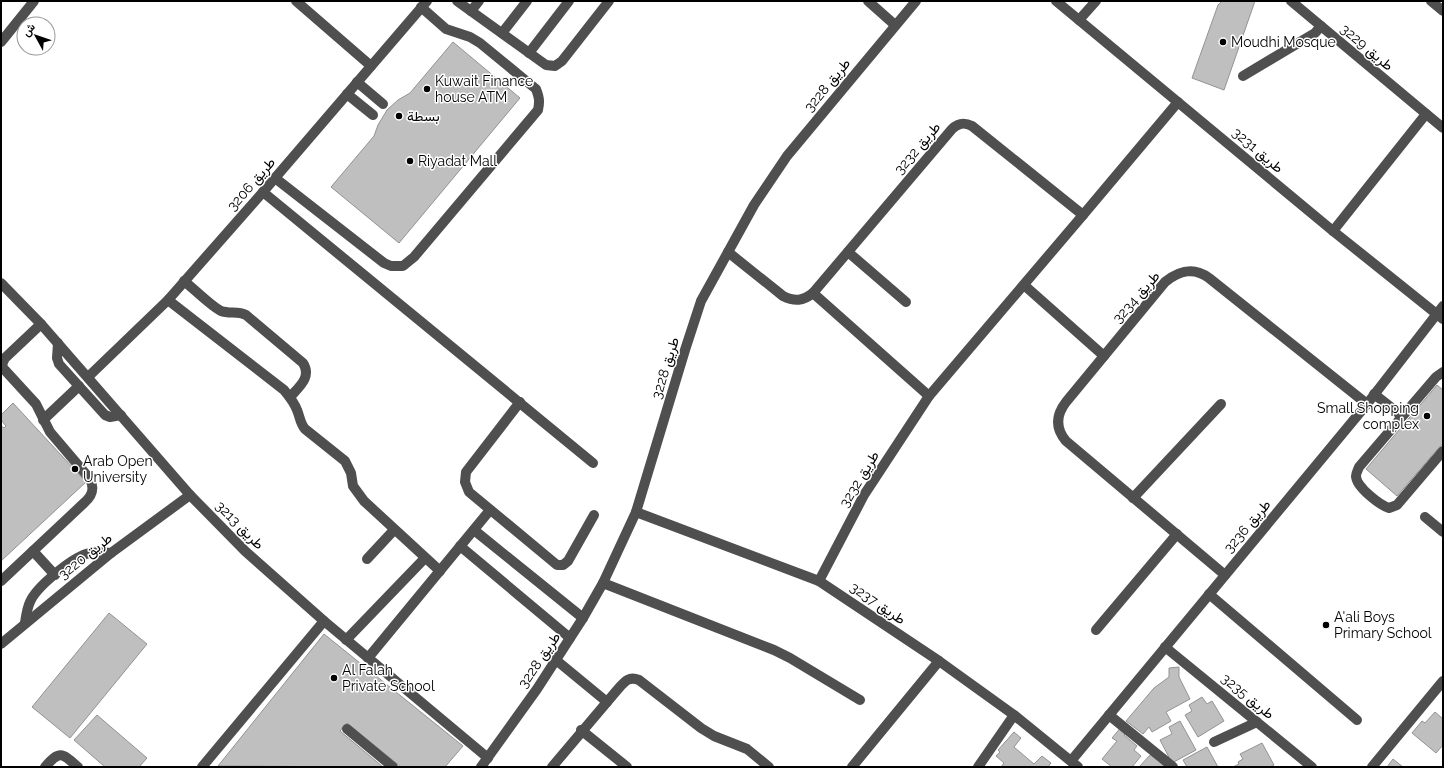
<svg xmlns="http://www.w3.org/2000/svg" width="1444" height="768" font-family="Raleway,Vazirmatn,sans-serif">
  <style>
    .building { fill: #bfbfbf; stroke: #939393 }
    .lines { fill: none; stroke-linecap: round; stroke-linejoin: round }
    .minor { stroke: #4f4f4f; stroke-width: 10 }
    .poi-dot { fill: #000; stroke: #fff; stroke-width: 1.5 }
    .labels { text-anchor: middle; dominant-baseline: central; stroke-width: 3; stroke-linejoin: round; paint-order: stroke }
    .poi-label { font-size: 14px; fill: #000; stroke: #fff; text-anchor: start }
    .street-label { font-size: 14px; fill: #000; stroke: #fff }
  </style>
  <rect width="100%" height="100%" fill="#fff"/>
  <g class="building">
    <path d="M 1222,1 L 1255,1 L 1224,90 L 1192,78 L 1218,5 Z"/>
    <path d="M 453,42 L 520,98 L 399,243 L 331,187 L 374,136 L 378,125 L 387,110 L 398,100 L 410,93 Z"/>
    <path d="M 1437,385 L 1443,390 L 1443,443 L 1397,496 L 1366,469 Z"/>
    <path d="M 13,403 L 86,482 L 1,561 L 1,426 L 4,428 L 6,426 L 1,420 L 1,415 Z"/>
    <path d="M 109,613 L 147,644 L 70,738 L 32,707 Z"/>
    <path d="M 324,634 L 463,746 L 445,767 L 401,767 L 347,723 L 340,731 L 383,767 L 218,766 Z"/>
    <path d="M 1179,667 L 1179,677 L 1190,699 L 1166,712 L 1171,721 L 1152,732 L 1149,727 L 1143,734 L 1126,721 L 1154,688 L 1169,677 L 1169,668 Z"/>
    <path d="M 1202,697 L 1207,704 L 1212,701 L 1224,721 L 1198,737 L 1185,715 L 1192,711 L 1189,705 Z"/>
    <path d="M 1435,712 L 1443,719 L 1443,745 L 1436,753 L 1412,733 L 1422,721 L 1425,723 Z"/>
    <path d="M 97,715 L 147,758 L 139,767 L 105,767 L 74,740 Z"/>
    <path d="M 1180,721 L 1196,750 L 1172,763 L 1160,740 L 1172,734 L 1169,727 Z"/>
    <path d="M 1122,726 L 1128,731 L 1124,735 L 1137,746 L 1134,750 L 1141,756 L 1132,767 L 1112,767 L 1102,759 L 1117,741 L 1112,738 Z"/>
    <path d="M 1014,732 L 1021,738 L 1014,747 L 1034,764 L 1042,756 L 1051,763 L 1048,767 L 1001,767 L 1004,763 L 996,756 L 1000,752 L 998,750 Z"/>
    <path d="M 1262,743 L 1274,765 L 1270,767 L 1233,767 L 1239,764 L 1238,762 L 1243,759 L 1240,754 Z"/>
    <path d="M 1207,747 L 1218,767 L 1187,767 L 1183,760 Z"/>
    <path d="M 1151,754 L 1166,767 L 1139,767 Z"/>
    <path d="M 1393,759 L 1403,767 L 1387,767 Z"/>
  </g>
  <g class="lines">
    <g class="minor">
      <path d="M 296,1 L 371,66"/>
      <path d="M 457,1 L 546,65 L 555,66 L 562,61 L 609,1"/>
      <path d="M 868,1 L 895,25"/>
      <path d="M 1056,1 L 1333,231 L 1443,319"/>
      <path d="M 1291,1 L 1443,128"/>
      <path d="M 1431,1 L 1443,11"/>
      <path d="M 471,11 L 479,1"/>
      <path d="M 1079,20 L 1096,1"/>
      <path d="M 502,33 L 527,1"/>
      <path d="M 1,42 L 34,1"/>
      <path d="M 529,53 L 569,1"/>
      <path d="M 1243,76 L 1315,33 L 1321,26"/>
      <path d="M 357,82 L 383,104"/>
      <path d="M 347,94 L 373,115"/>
      <path d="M 275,178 L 384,263 L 391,266 L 403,266 L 414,257 L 538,110 C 540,101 539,97 536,89 L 480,43 L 470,37 L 446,29 L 421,7"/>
      <path d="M 263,192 L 593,463"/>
      <path d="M 1333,231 L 1426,114"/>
      <path d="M 728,252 L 783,296 C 795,302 803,301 813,293 L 952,129 C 958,123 964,122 972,126 L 1083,215"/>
      <path d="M 848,252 L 906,302"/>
      <path d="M 184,281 C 193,288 212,307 221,311 C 229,314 238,311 246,315 L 303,363 C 312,377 299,387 290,397"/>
      <path d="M 1,283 L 41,324 L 190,495 L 245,551 L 324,621 L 488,758"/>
      <path d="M 1024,285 L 1104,356"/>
      <path d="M 813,293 L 929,396"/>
      <path d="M 168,300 L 284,390 C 289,396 294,402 297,410 C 300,417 300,423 305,429 L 345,461 L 351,473 L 353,486 L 364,501 L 440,571"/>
      <path d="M 58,343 L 57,358 L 59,364 L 105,415 L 110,417 L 121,415"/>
      <path d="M 1443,372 L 1436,377 L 1359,467 C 1358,470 1356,473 1356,476 C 1356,487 1380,505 1389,508 L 1397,505 L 1443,451"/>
      <path d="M 88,377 L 168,300 L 263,192 L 427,1"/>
      <path d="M 1374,394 L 1402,416"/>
      <path d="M 520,402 L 466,472 L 465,482 L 469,492 L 557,565 L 563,565 L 568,561 L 594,515"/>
      <path d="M 43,420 L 79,386"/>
      <path d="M 1133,498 L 1221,404"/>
      <path d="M 636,512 L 819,581 L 939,661 L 1014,715 L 1078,767"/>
      <path d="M 1425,517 L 1443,532"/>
      <path d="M 474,530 L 583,618"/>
      <path d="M 460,546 L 570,638"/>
      <path d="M 33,551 L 55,575"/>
      <path d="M 367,559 L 394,530"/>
      <path d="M 1225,575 L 1066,441 C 1055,428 1056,415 1066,402 L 1165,282 C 1180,270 1194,267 1209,278 L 1367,404"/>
      <path d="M 1,581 L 84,503 C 92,496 95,489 90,479 L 50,432 L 36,404 L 2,367 L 3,362 L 5,358 L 41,324"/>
      <path d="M 819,581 L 864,495 L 929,396 L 1083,215 L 1178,102"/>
      <path d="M 603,583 L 774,650 L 790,658 L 860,700"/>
      <path d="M 1209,594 L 1357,720"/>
      <path d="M 25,623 C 26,616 27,608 30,602 C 36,587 71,559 86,554 C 94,551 103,552 111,553"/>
      <path d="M 1096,630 L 1177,534"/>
      <path d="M 346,640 L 425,558"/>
      <path d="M 1,644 L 111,553 L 190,495"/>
      <path d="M 1165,647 L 1312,767"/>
      <path d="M 368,658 L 490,510"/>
      <path d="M 556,660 L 607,702"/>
      <path d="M 1109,715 L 1173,767"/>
      <path d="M 347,729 L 393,767"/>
      <path d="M 581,730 L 627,767"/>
      <path d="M 1214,742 L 1257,722"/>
      <path d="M 1071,761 L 1367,404 L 1443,306"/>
      <path d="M 45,767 C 60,750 62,753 78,767"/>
      <path d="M 202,767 L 324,621"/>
      <path d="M 481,767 L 537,689 L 583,618 L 603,583 L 636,512 L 685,350 L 701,301 L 754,205 L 787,156 L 916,1"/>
      <path d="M 552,767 L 618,689 C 625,681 629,676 639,680 L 701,728 L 714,736 L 747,749 L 769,767"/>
      <path d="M 852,767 L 939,661"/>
      <path d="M 978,767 L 1014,715"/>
      <path d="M 1372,767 L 1443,681"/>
    </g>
  </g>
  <g class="poi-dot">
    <circle cx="1223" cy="42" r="4"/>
    <circle cx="427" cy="89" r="4"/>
    <circle cx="399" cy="116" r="4"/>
    <circle cx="410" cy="161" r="4"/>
    <circle cx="1427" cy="416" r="4"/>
    <circle cx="75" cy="469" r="4"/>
    <circle cx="1326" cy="625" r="4"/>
    <circle cx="334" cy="678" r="4"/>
  </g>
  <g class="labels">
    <g class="poi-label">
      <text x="1231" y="42">Moudhi Mosque</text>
      <text x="435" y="81">Kuwait Finance<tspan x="435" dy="16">house ATM</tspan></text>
      <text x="407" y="116">بسطة</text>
      <text x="418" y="161">Riyadat Mall</text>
      <text x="1419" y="408" text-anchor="end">Small Shopping<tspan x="1419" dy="16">complex</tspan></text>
      <text x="83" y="461">Arab Open<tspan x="83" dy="16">University</tspan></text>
      <text x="1334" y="617">A'ali Boys<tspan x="1334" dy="16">Primary School</tspan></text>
      <text x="342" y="670">Al Falah<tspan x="342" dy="16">Private School</tspan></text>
    </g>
    <g class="street-label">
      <text transform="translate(1367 47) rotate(40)">طريق 3229</text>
      <text transform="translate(827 85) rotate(-51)">طريق 3228</text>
      <text transform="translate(917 148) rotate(-50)">طريق 3232</text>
      <text transform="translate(1258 150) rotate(40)">طريق 3231</text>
      <text transform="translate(251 184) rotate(-49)">طريق 3206</text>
      <text transform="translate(1136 297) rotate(-49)">طريق 3234</text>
      <text transform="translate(665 368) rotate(-73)">طريق 3228</text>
      <text transform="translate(859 479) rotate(-59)">طريق 3232</text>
      <text transform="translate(240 525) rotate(45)">طريق 3213</text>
      <text transform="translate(1247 526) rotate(-50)">طريق 3236</text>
      <text transform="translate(85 556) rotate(-39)">طريق 3220</text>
      <text transform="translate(878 603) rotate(34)">طريق 3237</text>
      <text transform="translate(539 660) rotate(-56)">طريق 3228</text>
      <text transform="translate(1248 696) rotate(39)">طريق 3235</text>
    </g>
  </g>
  <rect width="1444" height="768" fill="none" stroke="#000000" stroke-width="4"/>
  <g transform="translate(36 36) rotate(310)"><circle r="19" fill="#ffffff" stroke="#999999"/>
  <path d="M0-3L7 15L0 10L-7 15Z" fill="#000000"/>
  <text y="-6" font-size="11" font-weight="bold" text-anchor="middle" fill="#000000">ش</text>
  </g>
</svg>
